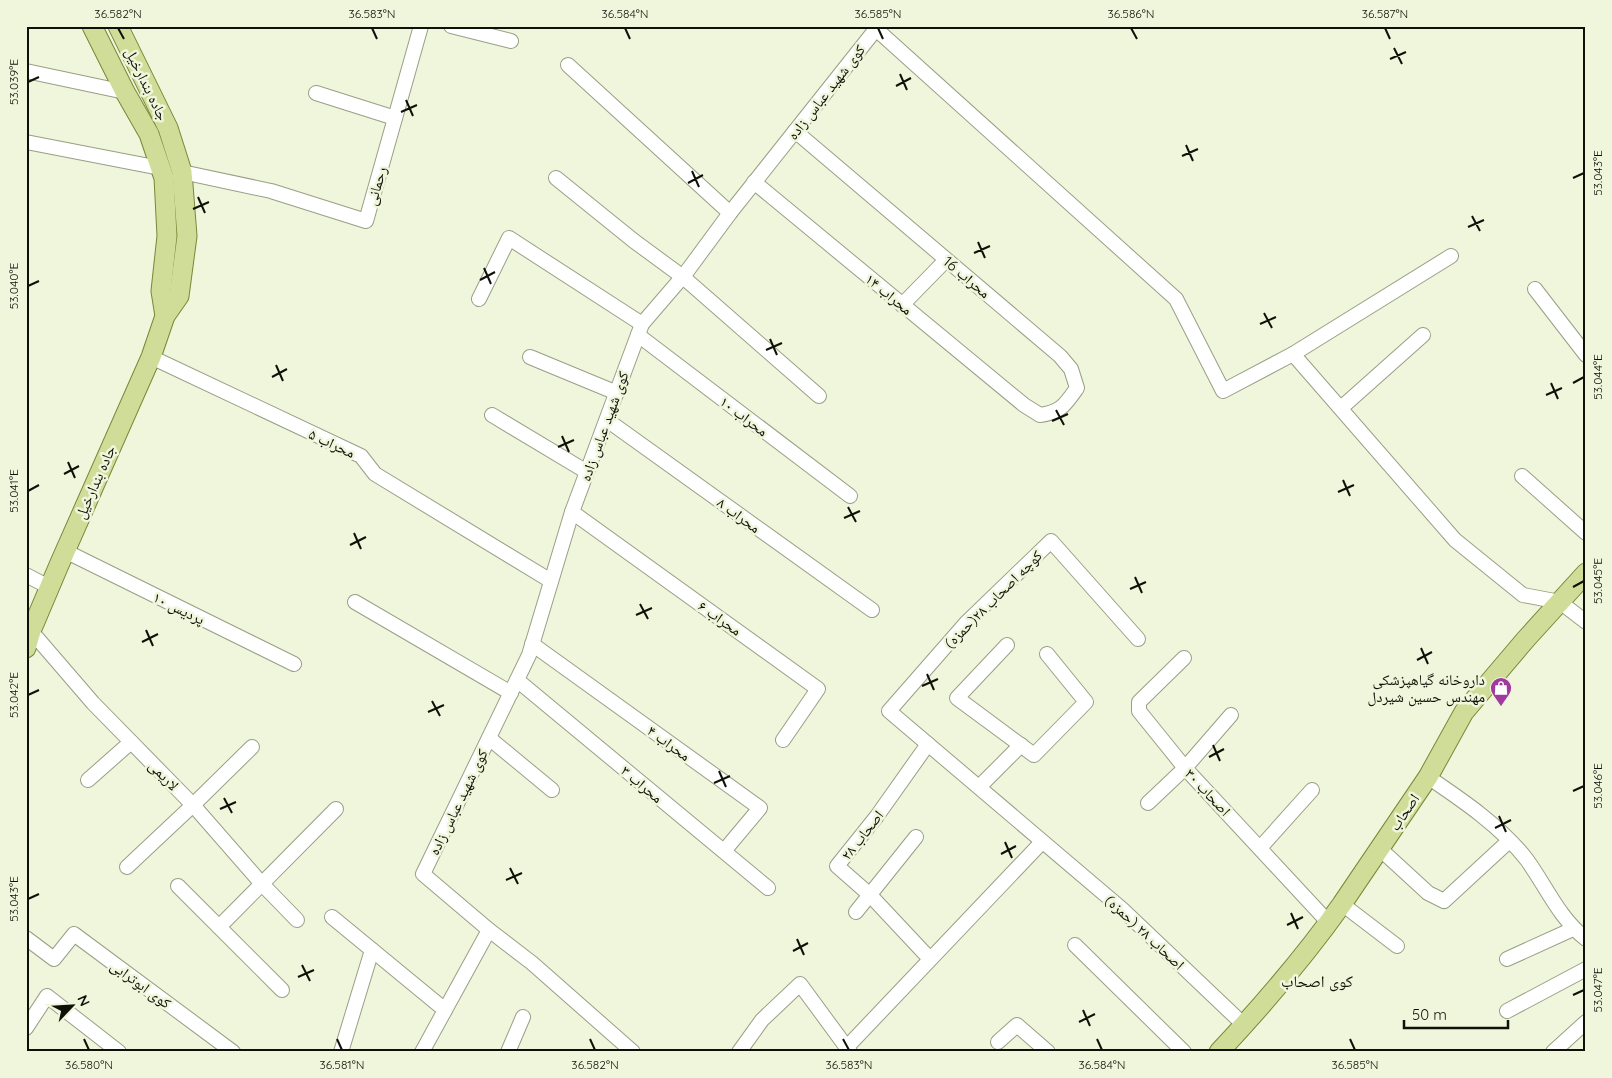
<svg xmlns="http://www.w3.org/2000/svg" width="1612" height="1078" font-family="Quicksand,'Noto Naskh Arabic',sans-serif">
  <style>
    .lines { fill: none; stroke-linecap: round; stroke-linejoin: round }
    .minor-casing { stroke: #999f86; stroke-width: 16 }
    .major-casing { stroke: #788739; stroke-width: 21 }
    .minor { stroke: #fff; stroke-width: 14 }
    .major { stroke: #d0dd98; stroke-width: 19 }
    .ticks { fill: none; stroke: #0f1108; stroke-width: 2 }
    .labels { text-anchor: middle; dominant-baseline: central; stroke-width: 5; stroke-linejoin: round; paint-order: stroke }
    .street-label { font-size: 15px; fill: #0f1108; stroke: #eff6db }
    .poi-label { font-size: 15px; fill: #0f1108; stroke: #eff6db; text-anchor: end }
    .neighbourhood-label { font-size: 16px; fill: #0f1108; stroke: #eff6db }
    .neatline { fill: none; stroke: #0f1108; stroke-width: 2 }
    .ticks-label { font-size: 12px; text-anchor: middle; fill: #0f1108 }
  </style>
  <rect width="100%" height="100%" fill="#eff6db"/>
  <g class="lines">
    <g class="minor-casing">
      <g id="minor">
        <path d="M 451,26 L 511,41"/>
        <path d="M 875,26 L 876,29 L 1176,299 L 1223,391 L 1293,354 L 1451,256"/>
        <path d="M 568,65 L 730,213"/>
        <path d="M 26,71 L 125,92"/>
        <path d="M 316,93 L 395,118"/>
        <path d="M 26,142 L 160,168"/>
        <path d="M 182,172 L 271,191 L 366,221 L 421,26"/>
        <path d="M 556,178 L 634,241 L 683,277 L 819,396"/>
        <path d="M 754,182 L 1024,405 L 1040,415 C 1061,412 1065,405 1077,388 L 1071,369 L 1060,356 L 795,131"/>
        <path d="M 1535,289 L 1586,355"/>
        <path d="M 479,299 L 509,238 L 642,324"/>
        <path d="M 902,305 L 946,260"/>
        <path d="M 638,335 L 850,496"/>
        <path d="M 1293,354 L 1455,540 L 1523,595 L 1560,602 L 1586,622"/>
        <path d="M 151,357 L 361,456 L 375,474 L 551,581"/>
        <path d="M 530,357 L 617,393"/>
        <path d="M 1341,408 L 1423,335"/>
        <path d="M 492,415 L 587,472"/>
        <path d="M 607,420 L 872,610"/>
        <path d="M 1522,476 L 1586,533"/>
        <path d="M 572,512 L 818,689 L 783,740"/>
        <path d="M 65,551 L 294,664"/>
        <path d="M 26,575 L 49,587"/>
        <path d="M 355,602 L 511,693"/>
        <path d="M 31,631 L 93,703 L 193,805 L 262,884 L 297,920"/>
        <path d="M 1138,639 L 1051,541 L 966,623 L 889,711 L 1122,909 L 1244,1025"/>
        <path d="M 532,644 L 760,808 L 724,851"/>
        <path d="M 1007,645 L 957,698 L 1034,755 L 1086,702 L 1047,654"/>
        <path d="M 1184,658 L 1139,702 L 1139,711 L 1185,768 L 1329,923"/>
        <path d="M 517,680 L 768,888"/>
        <path d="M 489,738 L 552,790"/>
        <path d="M 928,744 L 877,816 L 837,866 L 870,895 L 930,959"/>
        <path d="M 1428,777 C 1462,800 1502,827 1527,860 C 1546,886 1559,918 1586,939"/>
        <path d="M 88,780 L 131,742"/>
        <path d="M 979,787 L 1021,745"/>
        <path d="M 1148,803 L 1185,768 L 1231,715"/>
        <path d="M 1260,848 L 1312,790"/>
        <path d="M 1379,848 L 1428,893 L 1444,901 L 1509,841"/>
        <path d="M 127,867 L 193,805 L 252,747"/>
        <path d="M 178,886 L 282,990"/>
        <path d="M 1342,904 L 1397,946"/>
        <path d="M 856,912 L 916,837"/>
        <path d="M 332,917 L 445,1010"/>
        <path d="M 219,927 L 336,809"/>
        <path d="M 489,930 L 532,963 L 633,1052"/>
        <path d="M 26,938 L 54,959 L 74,934 L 233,1052"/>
        <path d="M 1075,945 L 1184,1052"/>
        <path d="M 1507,959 L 1573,929"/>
        <path d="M 1507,1011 L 1586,969"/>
        <path d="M 26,1028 L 47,996 L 119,1052"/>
        <path d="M 998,1042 L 1017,1025 L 1048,1052"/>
        <path d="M 847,1047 L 1042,842"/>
        <path d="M 341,1052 L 372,950"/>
        <path d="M 422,1052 L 489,930 L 423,874 L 529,655 L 572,512 L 642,324 L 685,274 L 730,213 L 876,29"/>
        <path d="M 508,1052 L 523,1017"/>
        <path d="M 739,1052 L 762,1020 L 800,984 L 850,1052"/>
        <path d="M 1553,1052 L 1586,1022"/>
      </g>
    </g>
    <g class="major-casing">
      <g id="major">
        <path d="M 92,26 L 125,92 L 149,134 L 164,178 L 167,236 L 161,291 L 165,316"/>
        <path d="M 26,648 L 31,631 L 59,565 L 151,357 L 165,316 L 179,296 L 187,236 L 182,172 L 168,128 L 118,26"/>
        <path d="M 1219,1052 C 1263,1005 1305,956 1342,904 L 1428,777 L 1464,712 L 1526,639 L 1586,573"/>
      </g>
    </g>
    <use href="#minor" class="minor"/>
    <use href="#major" class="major"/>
  </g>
  <path class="ticks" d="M 118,28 L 124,39M 372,28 L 377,39M 625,28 L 630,39M 878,28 L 883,39M 1131,28 L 1137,39M 1385,28 L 1390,39M 1394,48 L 1402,64M 1390,59 L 1406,52M 900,74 L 907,90M 28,82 L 39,77M 896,86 L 911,78M 406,100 L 413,116M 401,112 L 417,105M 1186,145 L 1193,161M 1182,156 L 1198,149M 692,171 L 699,187M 1573,178 L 1584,173M 688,183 L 703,175M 198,197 L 205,213M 193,209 L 209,202M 1472,216 L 1480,231M 1468,227 L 1484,220M 978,242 L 985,258M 974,253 L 990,246M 484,268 L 491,284M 480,280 L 495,272M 28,286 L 39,281M 1264,313 L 1272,328M 1260,324 L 1276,317M 770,339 L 777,355M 766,350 L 782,343M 276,365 L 283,381M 272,377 L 287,369M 1551,383 L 1558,399M 1573,383 L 1584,377M 1546,395 L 1562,388M 1056,410 L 1064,425M 1052,421 L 1068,414M 562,436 L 569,452M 558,447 L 574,440M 68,462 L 75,478M 64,474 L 79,466M 1343,480 L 1350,496M 28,491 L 39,485M 1338,492 L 1354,485M 848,507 L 856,522M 844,518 L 860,511M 354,533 L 361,549M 350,545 L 366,537M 1135,577 L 1142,593M 1573,587 L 1584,581M 1130,589 L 1146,582M 640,604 L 648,619M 636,615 L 652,608M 146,630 L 153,646M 142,642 L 158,634M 1421,648 L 1428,664M 1417,660 L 1432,652M 927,674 L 934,690M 922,686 L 938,679M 28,695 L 39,690M 432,701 L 440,716M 428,712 L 444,705M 1213,745 L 1220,761M 1209,757 L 1224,749M 719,771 L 726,787M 714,783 L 730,776M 1573,791 L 1584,786M 224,798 L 232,813M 220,809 L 236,802M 1499,816 L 1506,832M 1495,828 L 1511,820M 1005,842 L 1012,858M 1001,854 L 1016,846M 510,868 L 518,884M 506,880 L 522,873M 28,899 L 39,894M 1291,913 L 1298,929M 1287,925 L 1303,917M 797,939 L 804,955M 793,951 L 808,943M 302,965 L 310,981M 298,977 L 314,970M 1573,995 L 1584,990M 1083,1010 L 1090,1026M 1079,1022 L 1095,1014M 84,1039 L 89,1050M 337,1039 L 342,1050M 590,1039 L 595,1050M 843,1039 L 849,1050M 1097,1039 L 1102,1050M 1350,1039 L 1355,1050"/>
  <defs>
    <g id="shop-pin" transform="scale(1.125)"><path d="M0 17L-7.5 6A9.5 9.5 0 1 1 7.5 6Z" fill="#a13a9e" stroke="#eff6db"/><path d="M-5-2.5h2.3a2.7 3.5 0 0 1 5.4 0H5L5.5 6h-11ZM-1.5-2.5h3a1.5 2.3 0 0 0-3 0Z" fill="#fff"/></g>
  </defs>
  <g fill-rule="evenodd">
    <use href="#shop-pin" x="1501" y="688"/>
  </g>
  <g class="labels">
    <g class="street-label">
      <text transform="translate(147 84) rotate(64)">جاده بندارخیل</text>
      <text transform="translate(826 92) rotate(-52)">کوی شهید عباس زاده</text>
      <text transform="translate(376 186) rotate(-74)">رحمانی</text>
      <text transform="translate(967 277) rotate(40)">محراب 16</text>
      <text transform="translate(889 294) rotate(39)">محراب ۱۴</text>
      <text transform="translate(744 416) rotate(37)">محراب ۱۰</text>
      <text transform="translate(604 426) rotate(-70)">کوی شهید عباس زاده</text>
      <text transform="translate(332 443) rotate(25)">محراب ۵</text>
      <text transform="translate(95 482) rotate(-66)">جاده بندارخیل</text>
      <text transform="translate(739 515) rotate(36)">محراب ۸</text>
      <text transform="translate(993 599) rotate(-45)">کوچه اصحاب ۲۸(حمزه)</text>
      <text transform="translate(179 608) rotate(26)">پردیس ۱۰</text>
      <text transform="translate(720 618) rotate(35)">محراب ۶</text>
      <text transform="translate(669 743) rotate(36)">محراب ۴</text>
      <text transform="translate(164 775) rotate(46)">لاریمی</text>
      <text transform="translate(642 784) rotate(40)">محراب ۳</text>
      <text transform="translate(1208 792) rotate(47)">اصحاب ۳۰</text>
      <text transform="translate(458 802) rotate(-64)">کوی شهید عباس زاده</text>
      <text transform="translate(1404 812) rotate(-56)">اصحاب</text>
      <text transform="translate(862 835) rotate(-52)">اصحاب ۲۸</text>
      <text transform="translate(1145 932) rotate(43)">اصحاب ۲۸ (حمزه)</text>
      <text transform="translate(141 984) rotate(36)">کوی ابوترابی</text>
    </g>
    <g class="poi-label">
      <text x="1485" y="679">داروخانه گیاهپزشکی<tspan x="1485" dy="17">مهندس حسین شیردل</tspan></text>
    </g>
    <g class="neighbourhood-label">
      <text x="1317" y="981">کوی اصحاب</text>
    </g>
  </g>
  <rect width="1612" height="1078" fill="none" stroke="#eff6db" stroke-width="55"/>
  <g transform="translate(72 1006) rotate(65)" stroke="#eff6db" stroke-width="4" paint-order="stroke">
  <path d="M0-4L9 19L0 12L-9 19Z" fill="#0f1108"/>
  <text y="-8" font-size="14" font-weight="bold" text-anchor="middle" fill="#0f1108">N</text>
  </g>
  <path d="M1404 1020v8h104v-8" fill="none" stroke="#0f1108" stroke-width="2.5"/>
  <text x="1412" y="1020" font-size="15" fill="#0f1108" stroke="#eff6db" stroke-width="4" paint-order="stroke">50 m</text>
  <rect x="28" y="28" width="1556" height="1022" class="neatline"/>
  <g class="ticks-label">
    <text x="118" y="18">36.582°N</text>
    <text x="372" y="18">36.583°N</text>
    <text x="625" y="18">36.584°N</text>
    <text x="878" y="18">36.585°N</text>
    <text x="1131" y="18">36.586°N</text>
    <text x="1385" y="18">36.587°N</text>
    <text transform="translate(14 82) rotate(-90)" y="4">53.039°E</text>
    <text transform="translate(1598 173) rotate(-90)" y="4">53.043°E</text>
    <text transform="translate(14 286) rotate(-90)" y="4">53.040°E</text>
    <text transform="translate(1598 377) rotate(-90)" y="4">53.044°E</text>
    <text transform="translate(14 491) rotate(-90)" y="4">53.041°E</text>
    <text transform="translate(1598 581) rotate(-90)" y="4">53.045°E</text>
    <text transform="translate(14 695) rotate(-90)" y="4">53.042°E</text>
    <text transform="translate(1598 786) rotate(-90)" y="4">53.046°E</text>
    <text transform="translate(14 899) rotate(-90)" y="4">53.043°E</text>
    <text transform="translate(1598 990) rotate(-90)" y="4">53.047°E</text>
    <text x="89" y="1069">36.580°N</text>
    <text x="342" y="1069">36.581°N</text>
    <text x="595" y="1069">36.582°N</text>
    <text x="849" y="1069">36.583°N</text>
    <text x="1102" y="1069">36.584°N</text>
    <text x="1355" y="1069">36.585°N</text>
  </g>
</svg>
